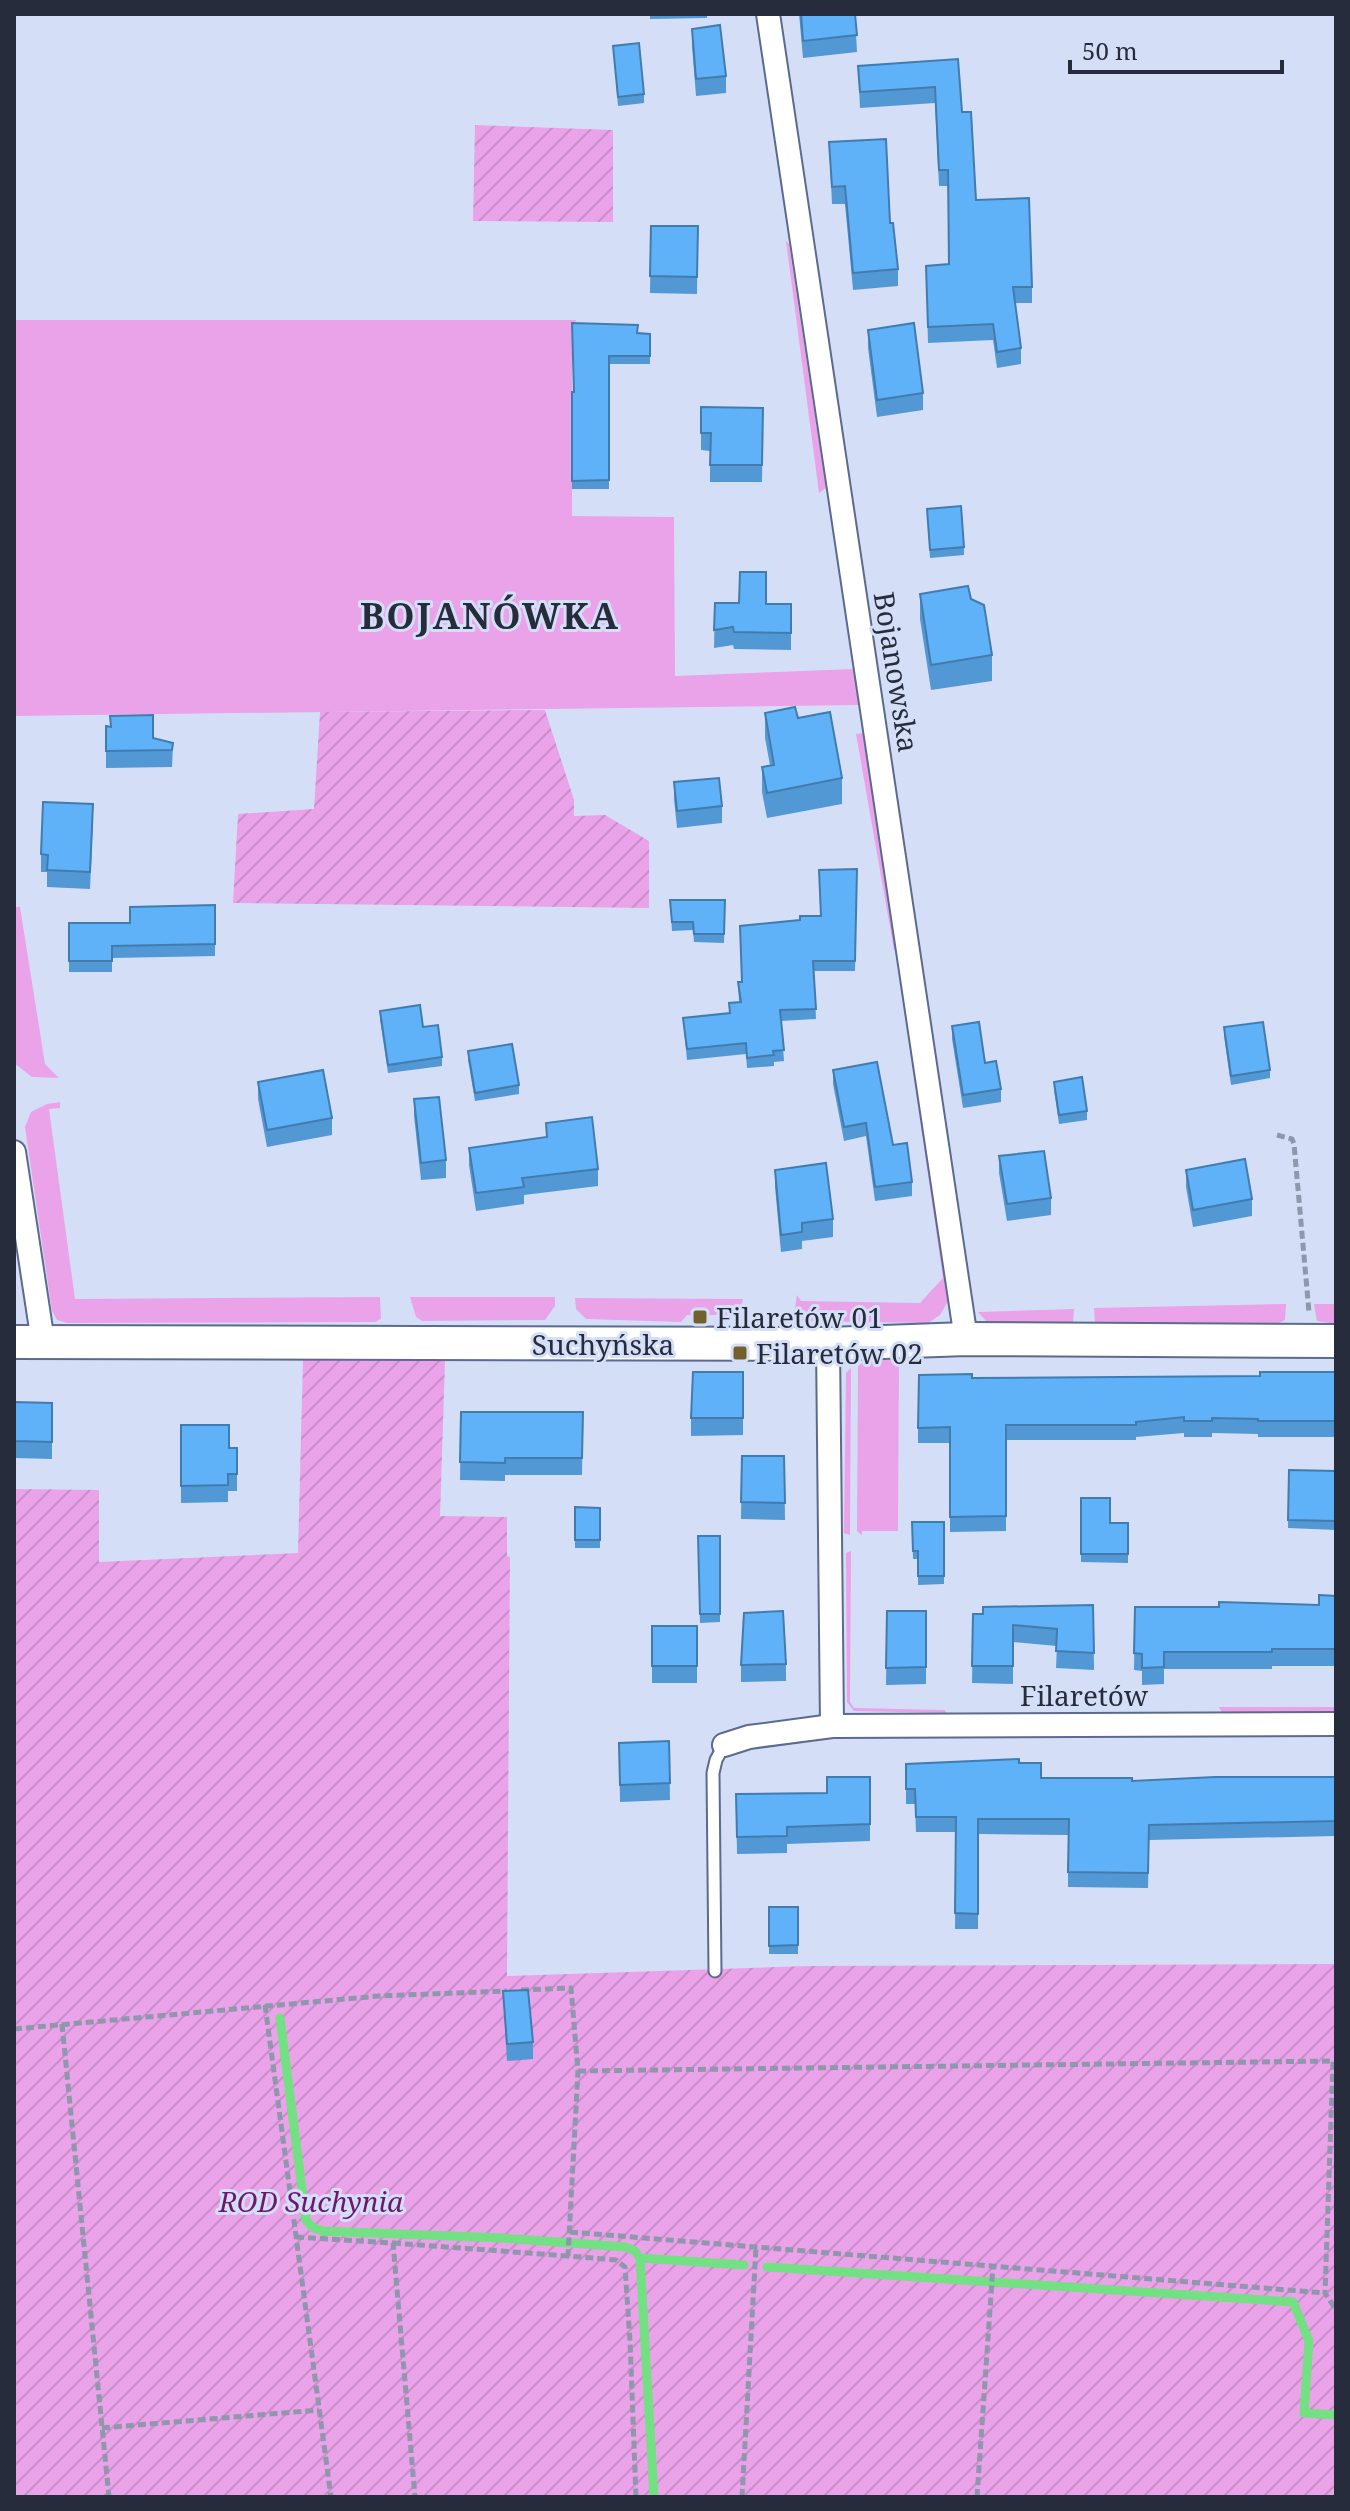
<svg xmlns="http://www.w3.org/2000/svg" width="1350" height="2511" font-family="'Noto Serif',serif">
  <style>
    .grass { fill: #eaa3e9 }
    .garden { fill: url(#garden-furrows) }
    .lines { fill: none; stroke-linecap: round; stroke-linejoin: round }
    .stream { stroke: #72e083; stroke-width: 9 }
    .lane-casing { stroke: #5b6a8e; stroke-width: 15 }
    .street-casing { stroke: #5b6a8e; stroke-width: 26 }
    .secondary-casing { stroke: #5b6a8e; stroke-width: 36 }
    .path { stroke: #8e97ac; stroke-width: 5; stroke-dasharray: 8 4; stroke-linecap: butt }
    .lane { stroke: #fff; stroke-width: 11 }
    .street { stroke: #fff; stroke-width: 22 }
    .secondary { stroke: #fff; stroke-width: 32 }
    .wall { fill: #5298d5 }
    .building { fill: #5fb1f8; stroke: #427cae; stroke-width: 2 }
    .poi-dot { fill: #74602f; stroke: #d4dff7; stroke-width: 3 }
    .labels { text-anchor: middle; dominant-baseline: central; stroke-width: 6; stroke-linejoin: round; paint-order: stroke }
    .street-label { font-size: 28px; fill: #262c3c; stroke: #d4dff7 }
    .poi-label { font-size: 28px; fill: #262c3c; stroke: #d4dff7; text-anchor: start }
    .park-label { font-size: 28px; font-style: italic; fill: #6d186e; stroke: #d4dff7 }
    .district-label { font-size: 36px; font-weight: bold; letter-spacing: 2px; fill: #262c3c; stroke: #d4dff7 }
  </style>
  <defs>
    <pattern id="garden-furrows" width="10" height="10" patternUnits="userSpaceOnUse" patternTransform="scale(2)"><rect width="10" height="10" fill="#eaa3e9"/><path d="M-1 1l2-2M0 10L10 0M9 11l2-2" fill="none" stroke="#c98cc9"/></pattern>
  </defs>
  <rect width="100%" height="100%" fill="#d4dff7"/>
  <g class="grass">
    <path d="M 786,241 L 789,244 L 826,488 L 819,493 Z"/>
    <path d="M 14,320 L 576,320 L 572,332 L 572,516 L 674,517 L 675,676 L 854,669 L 860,705 L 14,716 Z"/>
    <path d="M 863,733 L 900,947 L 894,950 L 856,734 Z"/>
    <path d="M 14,907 L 20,907 L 45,1064 L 59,1078 L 32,1077 L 14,1063 Z"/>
    <path d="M 904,987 L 951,1296 L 940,1315 L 928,1323 L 800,1321 L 794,1315 L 797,1295 L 801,1301 L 920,1303 L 943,1278 L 901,988 Z"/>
    <path d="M 60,1102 L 60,1108 L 49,1109 L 75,1299 L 380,1297 L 381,1319 L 375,1322 L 67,1323 L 57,1320 L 52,1311 L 25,1127 L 31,1112 L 47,1104 Z"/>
    <path d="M 410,1297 L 555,1297 L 555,1306 L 545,1320 L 422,1321 L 416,1317 Z"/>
    <path d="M 575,1298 L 743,1299 L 739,1315 L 687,1315 L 681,1322 L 586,1319 L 576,1309 Z"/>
    <path d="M 1286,1304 L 1285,1320 L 1277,1324 L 1095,1326 L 1094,1308 Z"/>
    <path d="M 1314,1304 L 1336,1304 L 1336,1324 L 1317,1321 Z"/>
    <path d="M 1074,1309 L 1073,1324 L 993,1324 L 986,1321 L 978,1312 Z"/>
    <path d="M 867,1360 L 899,1360 L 898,1531 L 862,1531 L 862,1535 L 857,1531 L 858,1366 Z"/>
    <path d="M 851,1368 L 850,1535 L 844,1533 L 846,1373 Z"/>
    <path d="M 851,1551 L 850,1702 L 854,1708 L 945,1710 L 946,1713 L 854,1711 L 847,1702 L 846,1553 Z"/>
    <path d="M 1219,1707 L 1336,1707 L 1336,1712 L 1222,1713 Z"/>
  </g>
  <g class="garden">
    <path d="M 475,125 L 613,130 L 613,222 L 473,221 Z"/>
    <path d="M 545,710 L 574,800 L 574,816 L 605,815 L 649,841 L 649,908 L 233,903 L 238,814 L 314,809 L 320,712 Z"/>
    <path d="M 303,1360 L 445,1361 L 440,1516 L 507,1517 L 507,1556 L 510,1557 L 507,1976 L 808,1966 L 1336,1964 L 1336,2497 L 14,2497 L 14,1489 L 99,1490 L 99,1562 L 298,1553 Z"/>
  </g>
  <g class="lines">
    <g class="stream">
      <path d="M 280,2018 L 306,2220 L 312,2227 L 322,2231 L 501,2238 L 626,2247 L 635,2251 L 640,2258 L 654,2497"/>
      <path d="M 640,2258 L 744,2265"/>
      <path d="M 767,2267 L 1293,2302 L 1309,2341 L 1304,2413 L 1336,2415"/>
    </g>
    <g class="lane-casing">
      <path id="lane" d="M 715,1971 L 713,1773 L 716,1760 L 724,1745"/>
    </g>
    <g class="street-casing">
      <g id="street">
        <path d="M 768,14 L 966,1339"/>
        <path d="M 14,1152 L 43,1342"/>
        <path d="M 828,1344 L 832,1726"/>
        <path d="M 724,1745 L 749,1737 L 832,1726 L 1336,1724"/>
      </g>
    </g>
    <g class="secondary-casing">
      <path id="secondary" d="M 14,1342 L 828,1344 L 966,1339 L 1336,1341"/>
    </g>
    <g class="path">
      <path d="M 1277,1135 L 1292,1139 L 1294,1144 L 1309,1312"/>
      <path d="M 521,1990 L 571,1988 L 578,2071 L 568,2256 L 616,2260 L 625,2267 L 630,2341 L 636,2497"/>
      <path d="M 265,2005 L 331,2497"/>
      <path d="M 62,2024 L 109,2497"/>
      <path d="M 14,2029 L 379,1996 L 507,1991"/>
      <path d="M 578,2071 L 1333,2061 L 1325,2293 L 1336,2310"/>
      <path d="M 570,2232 L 1325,2293"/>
      <path d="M 296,2237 L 393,2243 L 415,2497"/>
      <path d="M 393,2243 L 568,2256"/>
      <path d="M 102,2428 L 319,2410"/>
      <path d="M 742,2497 L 756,2247"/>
      <path d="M 977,2497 L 993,2266"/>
    </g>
    <use href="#lane" class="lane"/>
    <use href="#street" class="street"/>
    <use href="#secondary" class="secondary"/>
  </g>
  <g class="wall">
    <path d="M 650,14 L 707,14 L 707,18 L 650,19 Z"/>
    <path d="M 799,14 L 855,14 L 857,52 L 803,58 Z"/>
    <path d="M 692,29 L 726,76 L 726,93 L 696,96 L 692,46 Z"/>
    <path d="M 613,46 L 644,94 L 644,103 L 618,106 Z"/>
    <path d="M 958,59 L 962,112 L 976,200 L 1032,287 L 1032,303 L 1015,303 L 1021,348 L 1021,364 L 997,368 L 993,340 L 928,343 L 926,266 L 949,264 L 948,186 L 939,186 L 935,103 L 860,108 L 858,66 Z"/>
    <path d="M 829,142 L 890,223 L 898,269 L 898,286 L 853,290 L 845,204 L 832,204 Z"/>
    <path d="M 651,226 L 698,226 L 697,294 L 650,293 Z"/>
    <path d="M 572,323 L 650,334 L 650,364 L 609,364 L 609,489 L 572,489 L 572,392 L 574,392 Z"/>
    <path d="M 868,330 L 923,393 L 923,410 L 877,417 L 868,348 Z"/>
    <path d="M 763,408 L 762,482 L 710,482 L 710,451 L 701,450 L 701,433 Z"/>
    <path d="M 927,509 L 964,547 L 964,555 L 930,558 Z"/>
    <path d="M 920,594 L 971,599 L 992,655 L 992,681 L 931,690 L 920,619 Z"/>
    <path d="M 715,603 L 791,604 L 791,650 L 734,649 L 733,645 L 714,648 Z"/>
    <path d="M 765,713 L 798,718 L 842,778 L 842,804 L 767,818 L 762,792 L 762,767 L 770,765 L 765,738 Z"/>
    <path d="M 110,716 L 153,738 L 173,743 L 172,767 L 106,768 L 106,726 L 110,727 Z"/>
    <path d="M 674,782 L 722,806 L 722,823 L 677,828 L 674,799 Z"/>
    <path d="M 93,821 L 90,889 L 47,887 L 47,872 L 41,872 L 41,854 Z"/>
    <path d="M 857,869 L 855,971 L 814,971 L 816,1019 L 781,1021 L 784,1061 L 774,1062 L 774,1066 L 747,1068 L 746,1054 L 687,1060 L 683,1018 L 729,1013 L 729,1003 L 739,1002 L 738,982 L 742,982 L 800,920 L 821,916 Z"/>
    <path d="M 670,900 L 725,900 L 724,943 L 694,942 L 693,930 L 672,931 Z"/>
    <path d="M 215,905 L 215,956 L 112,958 L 112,972 L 69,972 L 69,923 L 130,923 Z"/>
    <path d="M 380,1011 L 423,1027 L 442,1057 L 442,1066 L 388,1073 L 380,1019 Z"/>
    <path d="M 952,1026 L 985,1063 L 1001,1089 L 1001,1102 L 963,1108 L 952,1039 Z"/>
    <path d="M 1224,1027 L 1270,1070 L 1270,1078 L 1231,1085 L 1224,1036 Z"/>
    <path d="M 468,1051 L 519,1085 L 519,1094 L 475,1101 L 468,1060 Z"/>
    <path d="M 833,1070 L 893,1145 L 912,1182 L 912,1196 L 875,1201 L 866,1136 L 844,1141 L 833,1084 Z"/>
    <path d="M 258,1082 L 332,1118 L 332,1135 L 267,1147 L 258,1099 Z"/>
    <path d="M 1054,1082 L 1087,1111 L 1087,1120 L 1059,1124 L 1054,1090 Z"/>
    <path d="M 414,1099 L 446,1160 L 446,1178 L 421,1180 L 414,1116 Z"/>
    <path d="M 546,1123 L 598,1169 L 598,1186 L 524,1195 L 524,1204 L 476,1211 L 469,1165 L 469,1148 L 546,1138 Z"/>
    <path d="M 999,1156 L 1051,1198 L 1051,1215 L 1007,1221 L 999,1173 Z"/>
    <path d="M 775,1170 L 833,1219 L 833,1237 L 802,1241 L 802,1249 L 781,1252 L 775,1187 Z"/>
    <path d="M 1186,1170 L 1252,1199 L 1252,1216 L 1193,1227 L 1186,1187 Z"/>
    <path d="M 743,1372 L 743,1435 L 691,1436 L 691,1418 Z"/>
    <path d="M 1336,1372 L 1336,1437 L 1258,1437 L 1258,1434 L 1212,1433 L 1212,1437 L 1184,1437 L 1184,1433 L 1136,1437 L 1136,1440 L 1006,1440 L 1006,1531 L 950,1532 L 950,1443 L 918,1443 L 918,1428 L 972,1378 L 1260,1376 Z"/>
    <path d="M 14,1402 L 52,1403 L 52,1459 L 14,1458 Z"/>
    <path d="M 461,1412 L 583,1412 L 582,1475 L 505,1475 L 505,1481 L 460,1480 Z"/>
    <path d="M 181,1425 L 229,1448 L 237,1448 L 237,1491 L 228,1491 L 228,1502 L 181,1503 Z"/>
    <path d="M 742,1456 L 784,1456 L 785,1520 L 741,1519 Z"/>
    <path d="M 1289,1470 L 1336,1471 L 1336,1530 L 1288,1528 Z"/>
    <path d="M 1081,1498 L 1110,1523 L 1128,1523 L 1128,1563 L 1081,1562 Z"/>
    <path d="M 575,1507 L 600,1508 L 600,1548 L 575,1548 Z"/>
    <path d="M 912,1522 L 944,1522 L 944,1584 L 918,1585 L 918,1559 L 913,1559 Z"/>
    <path d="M 698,1536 L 720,1536 L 720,1622 L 700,1623 Z"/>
    <path d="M 1336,1596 L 1336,1666 L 1272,1666 L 1272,1669 L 1164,1669 L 1164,1684 L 1142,1685 L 1142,1671 L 1134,1670 L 1135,1607 L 1319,1605 Z"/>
    <path d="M 1093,1605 L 1094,1670 L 1056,1668 L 1057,1646 L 1013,1642 L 1013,1684 L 972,1683 L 973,1614 Z"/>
    <path d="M 887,1611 L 926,1611 L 926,1684 L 886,1685 Z"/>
    <rect x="652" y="1626" width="45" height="57"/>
    <path d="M 786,1664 L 786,1681 L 741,1682 L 741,1665 Z"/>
    <path d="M 669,1741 L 670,1800 L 620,1802 L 619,1743 Z"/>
    <path d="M 1019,1763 L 1041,1778 L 1132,1781 L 1336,1777 L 1336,1836 L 1149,1840 L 1148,1888 L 1068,1887 L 1068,1835 L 978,1834 L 978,1929 L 955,1929 L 956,1832 L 916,1832 L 915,1804 L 906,1804 L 906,1764 Z"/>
    <path d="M 870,1777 L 870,1841 L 787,1844 L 787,1853 L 737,1854 L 736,1794 L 827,1793 Z"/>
    <rect x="769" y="1907" width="29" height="47"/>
    <path d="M 503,1991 L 533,2042 L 533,2059 L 507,2061 Z"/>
  </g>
  <g class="building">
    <path d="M 801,14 L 855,14 L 857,35 L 803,41 Z"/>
    <path d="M 720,25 L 726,76 L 696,79 L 692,29 Z"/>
    <path d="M 639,43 L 644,94 L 618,97 L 613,46 Z"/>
    <path d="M 958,59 L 962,112 L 971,112 L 976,200 L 1029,198 L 1032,287 L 1013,287 L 1021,348 L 997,352 L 993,324 L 928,327 L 926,266 L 949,264 L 948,170 L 939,170 L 935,87 L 860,92 L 858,66 Z"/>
    <path d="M 886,139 L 890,223 L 893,223 L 898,269 L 853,273 L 845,186 L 832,187 L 829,142 Z"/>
    <path d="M 651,226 L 698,226 L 697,277 L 650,276 Z"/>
    <path d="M 572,323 L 638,325 L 637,333 L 650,334 L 650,356 L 609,356 L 609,480 L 572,481 L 572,392 L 574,392 Z"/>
    <path d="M 914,323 L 923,393 L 877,400 L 868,330 Z"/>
    <path d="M 701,407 L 763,408 L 762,465 L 710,465 L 711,433 L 701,433 Z"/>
    <path d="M 961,506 L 964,547 L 930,550 L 927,509 Z"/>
    <path d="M 740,572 L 766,572 L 766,604 L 791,604 L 791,633 L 734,632 L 733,627 L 714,630 L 715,603 L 739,603 Z"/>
    <path d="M 968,586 L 971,599 L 984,605 L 992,655 L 931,665 L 920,594 Z"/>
    <path d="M 795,707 L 798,718 L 830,712 L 842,778 L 767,793 L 762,767 L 774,765 L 765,713 Z"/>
    <path d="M 153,715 L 153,738 L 173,743 L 172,750 L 106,751 L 106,726 L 111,727 L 110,716 Z"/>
    <path d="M 719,778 L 722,806 L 677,811 L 674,782 Z"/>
    <path d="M 43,802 L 93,804 L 90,872 L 47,870 L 48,855 L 41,854 Z"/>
    <path d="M 857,869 L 855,961 L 813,961 L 816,1009 L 780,1010 L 784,1050 L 773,1051 L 774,1055 L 747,1058 L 746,1043 L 687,1049 L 683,1018 L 730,1013 L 729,1003 L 741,1002 L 738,982 L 742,982 L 740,926 L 800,920 L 800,916 L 821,916 L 819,870 Z"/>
    <path d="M 670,900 L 725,900 L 724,934 L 694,934 L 693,922 L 672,922 Z"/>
    <path d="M 215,905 L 215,944 L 112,946 L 112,961 L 69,961 L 69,923 L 130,923 L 130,907 Z"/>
    <path d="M 420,1005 L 423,1027 L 438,1025 L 442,1057 L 388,1065 L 380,1011 Z"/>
    <path d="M 979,1022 L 985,1063 L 996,1061 L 1001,1089 L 963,1095 L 952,1026 Z"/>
    <path d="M 1263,1022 L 1270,1070 L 1231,1076 L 1224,1027 Z"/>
    <path d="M 512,1044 L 519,1085 L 475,1093 L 468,1051 Z"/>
    <path d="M 877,1062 L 893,1145 L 907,1143 L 912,1182 L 875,1187 L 866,1123 L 844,1127 L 833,1070 Z"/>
    <path d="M 323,1070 L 332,1118 L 267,1130 L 258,1082 Z"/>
    <path d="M 1082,1077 L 1087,1111 L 1059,1115 L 1054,1082 Z"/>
    <path d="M 439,1097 L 446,1160 L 421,1163 L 414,1099 Z"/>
    <path d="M 592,1117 L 598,1169 L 522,1178 L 524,1187 L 476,1193 L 469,1148 L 547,1137 L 546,1123 Z"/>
    <path d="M 1044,1151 L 1051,1198 L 1007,1204 L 999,1156 Z"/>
    <path d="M 1245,1159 L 1252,1199 L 1193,1210 L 1186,1170 Z"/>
    <path d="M 826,1163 L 833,1219 L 802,1223 L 802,1232 L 781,1235 L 775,1170 Z"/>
    <path d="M 693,1372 L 743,1372 L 743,1418 L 691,1418 Z"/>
    <path d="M 1260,1372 L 1336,1372 L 1336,1421 L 1258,1421 L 1258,1419 L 1212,1418 L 1212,1421 L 1184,1421 L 1184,1417 L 1136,1422 L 1136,1425 L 1006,1425 L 1006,1516 L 950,1517 L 950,1427 L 918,1428 L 919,1375 L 972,1374 L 972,1378 L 1260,1376 Z"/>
    <path d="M 14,1402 L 52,1403 L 52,1442 L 14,1441 Z"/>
    <path d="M 461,1412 L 583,1412 L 582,1458 L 505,1458 L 505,1463 L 460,1462 Z"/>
    <path d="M 181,1425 L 229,1425 L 229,1448 L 237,1448 L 237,1474 L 228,1474 L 228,1485 L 181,1486 Z"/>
    <path d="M 742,1456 L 784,1456 L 785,1503 L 741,1502 Z"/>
    <path d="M 1289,1470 L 1336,1471 L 1336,1521 L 1288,1520 Z"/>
    <path d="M 1081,1498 L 1110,1498 L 1110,1523 L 1128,1523 L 1128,1554 L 1081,1554 Z"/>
    <path d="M 575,1507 L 600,1508 L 600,1540 L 575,1540 Z"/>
    <path d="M 912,1522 L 944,1522 L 944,1576 L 918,1576 L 918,1551 L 913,1551 Z"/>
    <path d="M 698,1536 L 720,1536 L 720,1614 L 700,1614 Z"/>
    <path d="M 1319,1595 L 1336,1596 L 1336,1649 L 1272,1649 L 1272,1652 L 1164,1652 L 1164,1667 L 1142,1668 L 1142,1654 L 1134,1653 L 1135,1607 L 1219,1607 L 1219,1602 L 1319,1605 Z"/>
    <path d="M 1093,1605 L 1094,1653 L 1056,1651 L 1057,1629 L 1013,1625 L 1013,1666 L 972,1666 L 973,1614 L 983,1614 L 983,1607 Z"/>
    <path d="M 783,1611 L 786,1664 L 741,1665 L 744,1613 Z"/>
    <path d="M 887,1611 L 926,1611 L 926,1667 L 886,1668 Z"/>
    <rect x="652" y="1626" width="45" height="40"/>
    <path d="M 669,1741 L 670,1783 L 620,1785 L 619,1743 Z"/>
    <path d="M 1019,1759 L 1019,1763 L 1041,1763 L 1041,1778 L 1132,1778 L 1132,1781 L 1215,1777 L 1336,1777 L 1336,1821 L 1149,1825 L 1148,1873 L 1068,1872 L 1069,1819 L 978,1819 L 978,1914 L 955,1913 L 956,1817 L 916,1817 L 915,1789 L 906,1789 L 906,1764 Z"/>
    <path d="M 827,1777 L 870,1777 L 870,1824 L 787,1827 L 787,1836 L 737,1837 L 736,1794 L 827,1793 Z"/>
    <path d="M 769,1907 L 798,1907 L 798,1945 L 769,1946 Z"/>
    <path d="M 528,1990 L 533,2042 L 507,2044 L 503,1991 Z"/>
  </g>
  <g class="poi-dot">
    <rect x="692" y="1309" width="16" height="16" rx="4"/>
    <rect x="732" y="1345" width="16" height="16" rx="4"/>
  </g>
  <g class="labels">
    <g class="street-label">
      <text transform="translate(897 672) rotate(81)">Bojanowska</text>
      <text x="603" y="1344">Suchyńska</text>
      <text x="1084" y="1695">Filaretów</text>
    </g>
    <g class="poi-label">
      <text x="716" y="1317">Filaretów 01</text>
      <text x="756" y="1353">Filaretów 02</text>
    </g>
    <g class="park-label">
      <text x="311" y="2201">ROD Suchynia</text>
    </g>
    <g class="district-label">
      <text x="490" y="615">BOJANÓWKA</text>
    </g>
  </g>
  <rect width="1350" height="2511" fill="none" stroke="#262c3c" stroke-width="32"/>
  <path d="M1070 60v12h212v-12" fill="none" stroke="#262c3c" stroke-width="4"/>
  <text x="1082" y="60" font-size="24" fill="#262c3c" stroke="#d4dff7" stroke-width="6" paint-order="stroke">50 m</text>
</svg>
